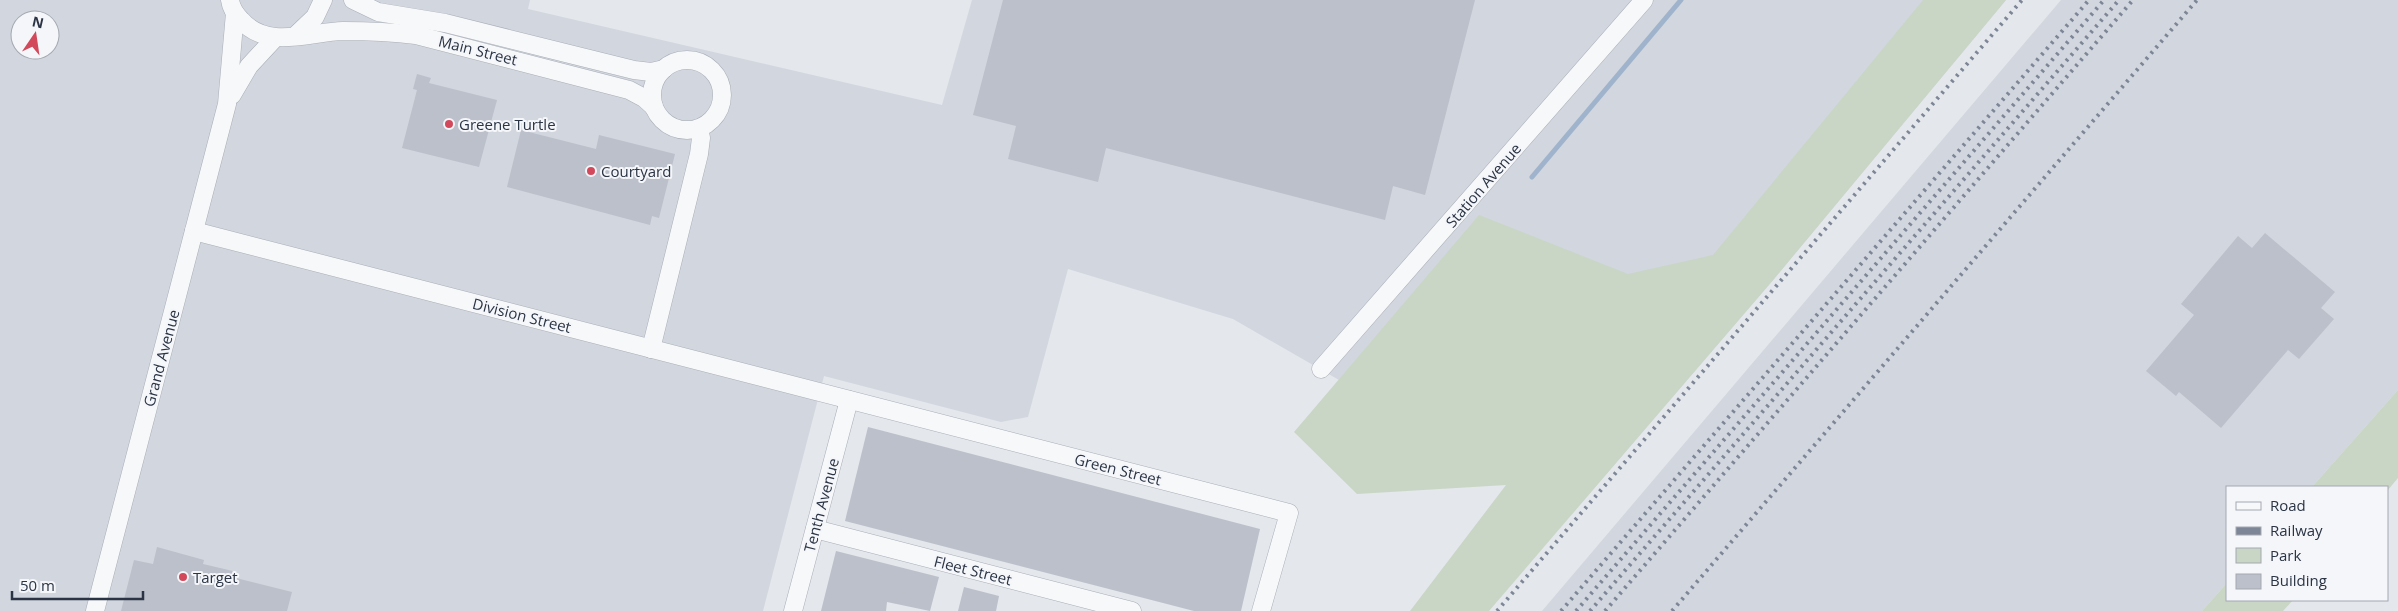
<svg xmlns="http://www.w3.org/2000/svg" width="2398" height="611" font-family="'Open Sans',sans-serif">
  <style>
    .built { fill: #d2d6de; fill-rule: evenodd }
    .green { fill: #c9d6c5 }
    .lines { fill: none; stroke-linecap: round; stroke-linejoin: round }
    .stream { stroke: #9fb4cc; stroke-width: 5 }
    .building { fill: #bbc0ca }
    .street-casing { stroke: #a9aeb7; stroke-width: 19 }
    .street { stroke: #f7f8fa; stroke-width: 18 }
    .rail { stroke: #7d8696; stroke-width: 4; stroke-dasharray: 2.5 5; stroke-linecap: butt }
    .poi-dot { fill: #d1495b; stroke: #f4f6f9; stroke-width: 2 }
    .labels { text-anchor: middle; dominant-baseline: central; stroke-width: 4; stroke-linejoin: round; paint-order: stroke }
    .street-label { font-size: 15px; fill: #2b3445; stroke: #f4f6f9 }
    .poi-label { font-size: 15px; fill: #2b3445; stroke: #f4f6f9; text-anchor: start }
  </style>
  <rect width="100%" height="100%" fill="#e4e7ec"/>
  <g class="built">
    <path d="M 0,0 L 530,0 L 528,9 L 942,105 L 972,0 L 2006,0 L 1774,279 L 1572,514 L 1233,319 L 1068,269 L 1028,417 L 1001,422 L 824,376 L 763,611 L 0,611 ZM 20,20 L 50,20 L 50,50 L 20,50 Z"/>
    <path d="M 2061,0 L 2398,0 L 2398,390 L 2312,487 L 2227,487 L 2227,583 L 2202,611 L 1542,611 Z"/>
  </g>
  <g class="green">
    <path d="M 1923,0 L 2006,0 L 1774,279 L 1489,611 L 1410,611 L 1506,485 L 1357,494 L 1294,432 L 1479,215 L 1628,274 L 1713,255 Z"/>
    <path d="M 2398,390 L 2398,478 L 2387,491 L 2387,487 L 2312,487 Z"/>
    <path d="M 2227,583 L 2227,600 L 2293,600 L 2283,611 L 2202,611 Z"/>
  </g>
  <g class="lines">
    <path class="stream" d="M 1532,177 L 1681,0"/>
  </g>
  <g class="building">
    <path d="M 1003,0 L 1475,0 L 1425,195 L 1393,186 L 1385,220 L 1106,148 L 1098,182 L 1008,159 L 1016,126 L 973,115 Z"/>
    <path d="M 417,74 L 431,78 L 429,83 L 497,100 L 479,167 L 402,148 L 417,90 L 413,89 Z"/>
    <path d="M 521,130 L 596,149 L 599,135 L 675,154 L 659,218 L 652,216 L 650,225 L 507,187 Z"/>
    <path d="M 2265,233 L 2335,292 L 2321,308 L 2334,319 L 2299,359 L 2288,350 L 2221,428 L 2179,392 L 2176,396 L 2146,371 L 2194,315 L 2181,304 L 2238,236 L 2252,248 Z"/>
    <path d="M 868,427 L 1260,529 L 1241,611 L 1194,611 L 845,521 Z"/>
    <path d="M 157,547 L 204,560 L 203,564 L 237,572 L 236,578 L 292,592 L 287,611 L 121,611 L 134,560 L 153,564 Z"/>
    <path d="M 836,551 L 939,577 L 930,611 L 887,602 L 886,611 L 821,611 Z"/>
    <path d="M 964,587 L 999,596 L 996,611 L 958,611 Z"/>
  </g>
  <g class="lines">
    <g class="street-casing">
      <g id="street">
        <path d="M 230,0 C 231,8 235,14 241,20 C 267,50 309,32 343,31 C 368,31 392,32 416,35 L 629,90 L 644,98 L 654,107"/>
        <path d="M 353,0 L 378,12 L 445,23 L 634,70 L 651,72 L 664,69"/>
        <path d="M 295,36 L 315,17 L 323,0"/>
        <circle cx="687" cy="95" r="35"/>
        <path d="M 232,95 L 249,66 L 275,38"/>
        <path d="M 194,231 L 1289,513 L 1261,611"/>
        <path d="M 651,349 L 699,154 L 701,138 L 699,129"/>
        <path d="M 1321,369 L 1644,0"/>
        <path d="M 815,529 L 1132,611"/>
        <path d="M 95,611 L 227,104 L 235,13"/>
        <path d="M 793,611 L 849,400"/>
      </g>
    </g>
    <use href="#street" class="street"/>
    <g class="rail">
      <path d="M 1497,611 L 2022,0"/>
      <path d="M 1561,611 L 2089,0"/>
      <path d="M 1576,611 L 2104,0"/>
      <path d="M 1590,611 L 2119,0"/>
      <path d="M 1605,611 L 2133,0"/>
      <path d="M 1672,611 L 2197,0"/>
    </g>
  </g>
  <g class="poi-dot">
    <circle cx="449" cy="124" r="5"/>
    <circle cx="591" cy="171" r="5"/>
    <circle cx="183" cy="577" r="5"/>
  </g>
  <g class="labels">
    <g class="street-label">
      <text transform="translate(478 50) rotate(14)">Main Street</text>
      <text transform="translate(1483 185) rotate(-49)">Station Avenue</text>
      <text transform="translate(522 315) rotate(14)">Division Street</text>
      <text transform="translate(161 358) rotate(-75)">Grand Avenue</text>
      <text transform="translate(1118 469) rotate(14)">Green Street</text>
      <text transform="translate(821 505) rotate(-75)">Tenth Avenue</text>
      <text transform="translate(973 570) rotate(14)">Fleet Street</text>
    </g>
    <g class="poi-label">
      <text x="459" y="124">Greene Turtle</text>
      <text x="601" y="171">Courtyard</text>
      <text x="193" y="577">Target</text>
    </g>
  </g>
  <rect x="2226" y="486" width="162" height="115" fill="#f4f6f9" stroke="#a4a8b1"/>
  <rect x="2236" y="502" width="25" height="8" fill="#f7f8fa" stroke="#a4a8b1"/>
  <text x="2270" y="511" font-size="15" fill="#2b3445">Road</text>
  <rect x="2236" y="527" width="25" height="8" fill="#7d8696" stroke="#a4a8b1"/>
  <text x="2270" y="536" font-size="15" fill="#2b3445">Railway</text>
  <rect x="2236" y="548" width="25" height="15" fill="#c9d6c5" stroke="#a4a8b1"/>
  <text x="2270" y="561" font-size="15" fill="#2b3445">Park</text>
  <rect x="2236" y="574" width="25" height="15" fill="#bbc0ca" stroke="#a4a8b1"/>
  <text x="2270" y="586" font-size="15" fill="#2b3445">Building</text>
  <g transform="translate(35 35) rotate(13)"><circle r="24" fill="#f4f6f9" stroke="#a4a8b1"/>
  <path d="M0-4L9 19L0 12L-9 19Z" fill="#d1495b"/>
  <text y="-8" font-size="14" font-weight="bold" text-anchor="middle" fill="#2b3445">N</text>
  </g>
  <path d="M12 591v8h131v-8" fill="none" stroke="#2b3445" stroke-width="2.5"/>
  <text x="20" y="591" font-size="15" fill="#2b3445" stroke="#f4f6f9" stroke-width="4" paint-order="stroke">50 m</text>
</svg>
